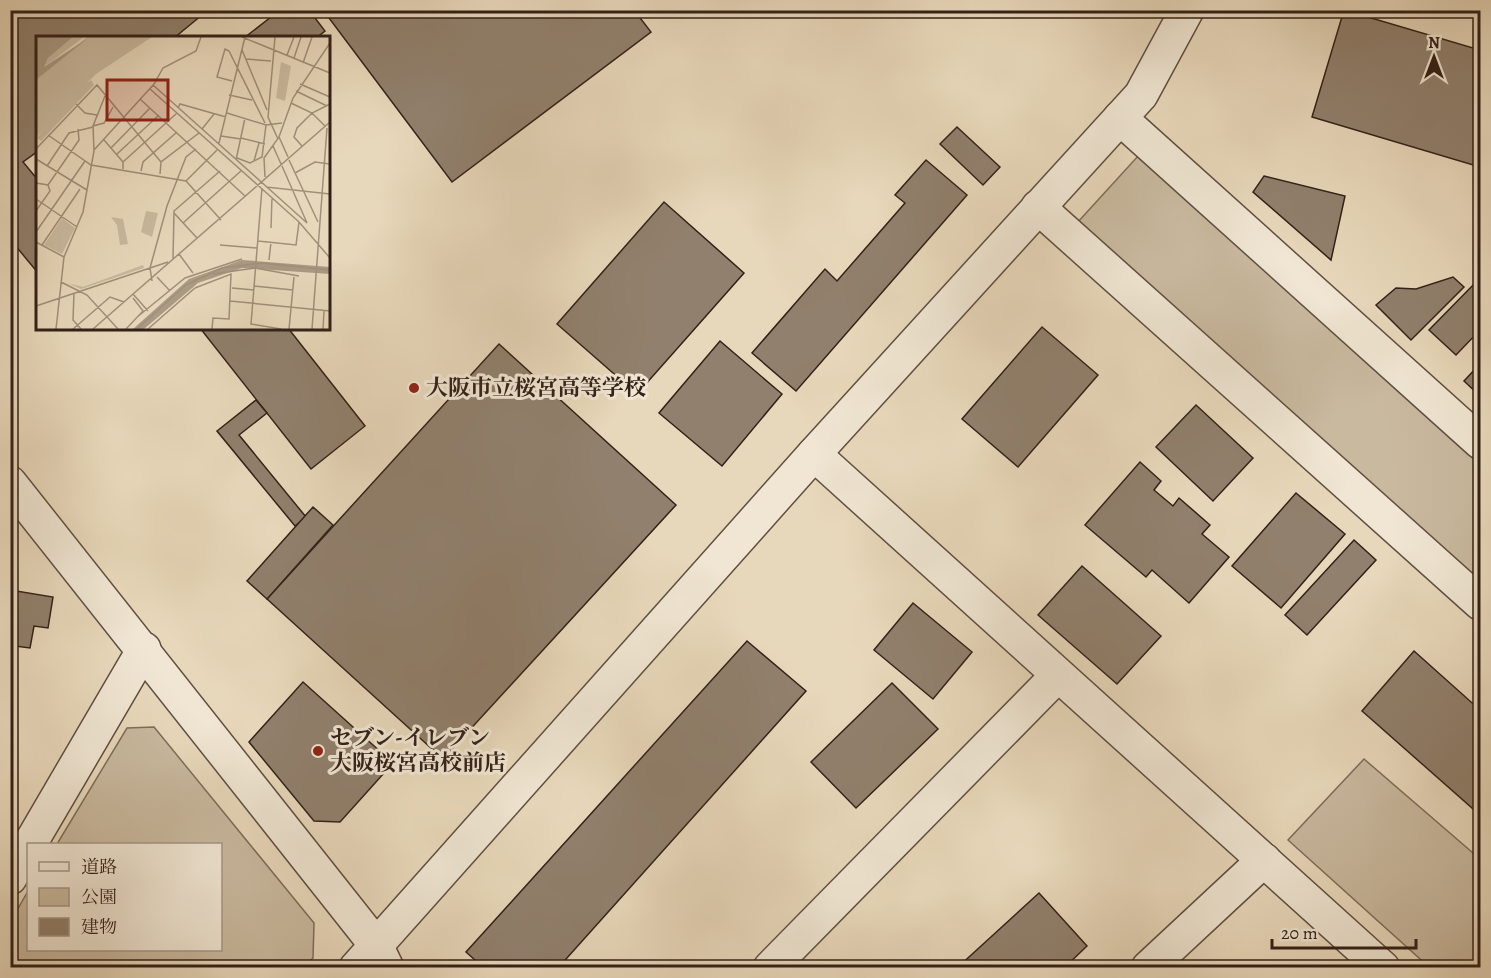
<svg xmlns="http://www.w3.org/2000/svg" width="1491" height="978" font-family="Alegreya,'Noto Serif JP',serif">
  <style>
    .green { fill: #c9b99f; stroke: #7e6d5c; stroke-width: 1.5 }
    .building { fill: #91806d; stroke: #332119; stroke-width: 1.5 }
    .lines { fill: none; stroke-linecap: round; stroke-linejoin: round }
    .minor-casing { stroke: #604f42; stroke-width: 36 }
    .minor { stroke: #f0e6d3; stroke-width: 33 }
    .poi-dot { fill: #8f2418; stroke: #f0e6d3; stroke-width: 2 }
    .labels { text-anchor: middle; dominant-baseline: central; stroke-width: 6; stroke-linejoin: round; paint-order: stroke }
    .poi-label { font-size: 22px; font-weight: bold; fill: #332119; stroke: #f0e6d3; text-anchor: start }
    .inset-road { fill: none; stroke: #a08f7a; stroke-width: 1.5 }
    .view { fill: #8f2418; fill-opacity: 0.15; stroke: #8f2418; stroke-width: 3 }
    .inset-edge { fill: none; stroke: #332119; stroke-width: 3 }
  </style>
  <rect width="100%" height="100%" fill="#e8d8bb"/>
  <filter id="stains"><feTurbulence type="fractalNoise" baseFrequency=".00333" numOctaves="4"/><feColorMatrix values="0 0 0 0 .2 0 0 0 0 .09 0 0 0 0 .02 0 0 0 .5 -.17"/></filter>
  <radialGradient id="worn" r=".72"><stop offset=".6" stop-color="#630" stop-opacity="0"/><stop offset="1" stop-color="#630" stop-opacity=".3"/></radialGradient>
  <g class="green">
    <path d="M 1139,155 L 1480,460 L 1480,587 L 1077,223 Z"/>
    <path d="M 154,727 L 314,923 L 313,958 L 304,967 L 11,967 L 11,921 L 28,891 L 28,950 L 220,950 L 220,844 L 57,844 L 127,728 Z"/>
    <path d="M 1364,759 L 1480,859 L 1480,967 L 1429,967 L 1288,840 Z"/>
  </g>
  <g class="building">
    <path d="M 10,10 L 208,10 L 174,38 L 38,38 L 38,151 L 23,162 L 38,180 L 38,273 L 10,239 Z"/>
    <path d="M 280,10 L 309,10 L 325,31 L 316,38 L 244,38 Z"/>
    <path d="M 323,10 L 634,10 L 651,32 L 452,182 Z"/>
    <path d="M 1344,10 L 1480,50 L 1480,167 L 1312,117 Z"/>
    <path d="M 957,127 L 1000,167 L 983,185 L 940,144 Z"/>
    <path d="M 926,160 L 967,195 L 796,391 L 752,353 L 825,269 L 837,281 L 905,203 L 895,195 Z"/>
    <path d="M 1264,176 L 1345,196 L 1331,260 L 1253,192 Z"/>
    <path d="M 664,202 L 744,273 L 637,394 L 557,324 Z"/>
    <path d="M 1453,277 L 1464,287 L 1411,340 L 1376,305 L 1396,288 L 1416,289 Z"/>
    <path d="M 1478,280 L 1480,282 L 1480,330 L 1456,355 L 1429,330 Z"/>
    <path d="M 1042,327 L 1098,375 L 1018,467 L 962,419 Z"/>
    <path d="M 200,328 L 288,328 L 365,426 L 311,469 Z"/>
    <path d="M 720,341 L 782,394 L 722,466 L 659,413 Z"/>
    <path d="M 499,344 L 676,505 L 443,759 L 267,599 Z"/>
    <path d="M 1480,364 L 1480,396 L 1464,381 Z"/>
    <path d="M 256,400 L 267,413 L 239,435 L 306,517 L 295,526 L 217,431 Z"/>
    <path d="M 1196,405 L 1253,458 L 1213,501 L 1156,447 Z"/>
    <path d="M 1140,462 L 1161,481 L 1154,490 L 1173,506 L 1179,498 L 1210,525 L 1202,534 L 1229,557 L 1189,603 L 1152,570 L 1146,577 L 1085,525 Z"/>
    <path d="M 1296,493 L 1345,534 L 1281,608 L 1232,566 Z"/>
    <path d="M 313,507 L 333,525 L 267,599 L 247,581 Z"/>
    <path d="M 1354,540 L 1376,560 L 1307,635 L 1285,615 Z"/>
    <path d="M 1082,566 L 1161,636 L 1117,684 L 1038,615 Z"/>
    <path d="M 10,590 L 53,597 L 48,628 L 34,626 L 30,648 L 15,646 L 13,655 L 10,654 Z"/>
    <path d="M 913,603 L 972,652 L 933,699 L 874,650 Z"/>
    <path d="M 747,641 L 806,691 L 558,968 L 484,968 L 466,952 Z"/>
    <path d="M 1414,651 L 1480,710 L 1480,815 L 1362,711 Z"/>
    <path d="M 303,682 L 393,763 L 340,822 L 314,821 L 249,742 Z"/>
    <path d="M 892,683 L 938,729 L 856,808 L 811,762 Z"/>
    <path d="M 1039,893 L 1087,946 L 1064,968 L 957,968 Z"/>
  </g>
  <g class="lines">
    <g class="minor-casing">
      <g id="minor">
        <path d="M 1120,118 L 1480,442"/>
        <path d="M 1038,207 L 1480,603"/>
        <path d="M 814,454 L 1383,968"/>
        <path d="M 10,483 L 376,945 L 387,968"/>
        <path d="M 30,844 L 144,649"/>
        <path d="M 10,878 L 28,847"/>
        <path d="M 356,968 L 814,454 L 1141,95 L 1187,10"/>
        <path d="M 770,968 L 1058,675"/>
        <path d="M 1148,968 L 1264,860"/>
      </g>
    </g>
    <use href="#minor" class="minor"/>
  </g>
  <g class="poi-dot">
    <circle cx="414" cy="388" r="6"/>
    <circle cx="318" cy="751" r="6"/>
  </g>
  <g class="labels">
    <g class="poi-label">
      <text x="426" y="388">大阪市立桜宮高等学校</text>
      <text x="330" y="738">セブン-イレブン<tspan x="330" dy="25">大阪桜宮高校前店</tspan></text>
    </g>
  </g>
  <g transform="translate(36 36)">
    <rect width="294" height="294" fill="#e8d8bb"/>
    <path d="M 37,1 L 48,1 L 8,31 L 12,22 ZM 51,1 L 116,1 L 60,38 L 50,48 L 55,44 L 58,49 L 5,105 L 1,102 L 8,92 L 0,102 L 0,44 ZM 245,26 L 255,30 L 249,65 L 240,62 ZM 110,175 L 122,177 L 116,201 L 105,196 ZM 75,181 L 87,183 L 92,208 L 84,209 L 81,189 ZM 26,182 L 39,192 L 26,218 L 8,209 ZM 107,229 L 108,232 L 45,253 L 32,247 L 47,251 Z" fill="#c9b99f"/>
    <path d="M 0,1 L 37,1 L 12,22 L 8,31 L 52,2 L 0,44 ZM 206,224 L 294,231 L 294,238 L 206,232 L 162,247 L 108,293 L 97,293 L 153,243 Z" fill="#aa9a84"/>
    <path class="inset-road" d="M 206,1 L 294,37M 239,1 L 232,81 L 242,103M 206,14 L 231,74M 251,19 L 258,1M 258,22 L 265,1M 210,23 L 235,25M 267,27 L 276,1M 196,45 L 181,41 L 189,13 L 193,15 L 229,87M 264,48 L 294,61M 117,49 L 271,187 L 246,130M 114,53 L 263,186 L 294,222M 260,55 L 291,70M 193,59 L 216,64M 104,63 L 209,160M 255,67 L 276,77 L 289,90M 40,68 L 49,77 L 61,79M 142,72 L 144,68 L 190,81M 191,77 L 230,89 L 246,87M 57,90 L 68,87 L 77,71M 166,93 L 178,78M 12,99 L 55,129 L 150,145 L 185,184M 185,100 L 205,103M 243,101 L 252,121M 205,102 L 229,108M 68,104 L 87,126M 183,107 L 209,1M 237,110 L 245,128M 266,110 L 258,101 L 261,92 L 276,77 L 294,68M 75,112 L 114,72M 0,113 L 61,49 L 125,126M 58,114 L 118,48 L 127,32 L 160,15 L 165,1M 81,118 L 123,79M 201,122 L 214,127 L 226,121 L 230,89M 0,123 L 51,154M 200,124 L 209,82M 253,124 L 282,186M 218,125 L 223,107M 11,130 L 33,97 L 57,91M 87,133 L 87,126 L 141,77M 105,135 L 107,126 L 141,96M 259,137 L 279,126 L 294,128M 124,138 L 125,126 L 163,97M 229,141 L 228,122 L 243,101 L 257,62 L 294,7M 150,145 L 181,114M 0,147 L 12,149 L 14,155 L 0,175M 12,149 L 43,104 L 42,93M 230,151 L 294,158M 226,152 L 215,288 L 245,293M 0,163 L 41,191M 138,177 L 161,202M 147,187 L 206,134M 235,192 L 236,161M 0,196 L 49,125M 222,205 L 260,209 L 263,186M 0,206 L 28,221M 6,209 L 44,153M 184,209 L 221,212M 143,218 L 157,237M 137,223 L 138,175 L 184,135M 233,224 L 235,206M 177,238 L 219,232 L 263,240M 121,241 L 134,255M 116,245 L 114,232 L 131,170 L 150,121 L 160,113M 25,246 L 51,259 L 82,293M 218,250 L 257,254M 196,252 L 218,254M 38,257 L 37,284 L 45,293M 97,258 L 112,275M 194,265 L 294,275M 0,270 L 132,226M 100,282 L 149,242 L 206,223M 20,293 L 28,221 L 47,176 L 58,115 L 57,90 L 69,60M 37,293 L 74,261 L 88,266M 57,293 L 294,86M 90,293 L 107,275 L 97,262M 101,293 L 150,249 L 186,232 L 226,227 L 294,234M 112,293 L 159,252 L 195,238 L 193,283 L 177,282 L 176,293M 253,293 L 258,241M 276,293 L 291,92M 287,293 L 288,275"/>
    <path class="view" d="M 71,44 L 132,44 L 132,84 L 71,84 Z"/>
    <rect width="294" height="294" class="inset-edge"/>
  </g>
  <rect width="1491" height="978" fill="none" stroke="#e8d8bb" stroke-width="36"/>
  <rect x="12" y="12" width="1467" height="954" fill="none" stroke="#332119" stroke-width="3"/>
  <rect x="18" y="18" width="1455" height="942" fill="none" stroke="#332119" stroke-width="1.5"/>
  <rect x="27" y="843" width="195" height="108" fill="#f0e6d3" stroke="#a49789" stroke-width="1.5"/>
  <rect x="39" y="862" width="30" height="9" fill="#f0e6d3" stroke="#a49789" stroke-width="1.5"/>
  <text x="81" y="873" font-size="18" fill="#332119">道路</text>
  <rect x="39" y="888" width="30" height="18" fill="#c9b99f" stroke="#a49789" stroke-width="1.5"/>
  <text x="81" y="903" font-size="18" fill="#332119">公園</text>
  <rect x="39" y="918" width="30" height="18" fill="#91806d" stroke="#a49789" stroke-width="1.5"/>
  <text x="81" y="933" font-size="18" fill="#332119">建物</text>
  <g transform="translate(1434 57)" stroke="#f0e6d3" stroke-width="4.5" paint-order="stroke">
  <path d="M0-4.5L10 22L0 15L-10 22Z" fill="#332119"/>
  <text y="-9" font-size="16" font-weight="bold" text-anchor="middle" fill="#332119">N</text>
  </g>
  <path d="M1272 939v9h144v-9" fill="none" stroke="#332119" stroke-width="3"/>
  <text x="1281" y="939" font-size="18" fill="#332119" stroke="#f0e6d3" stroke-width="4.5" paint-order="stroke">20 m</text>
  <rect width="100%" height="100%" filter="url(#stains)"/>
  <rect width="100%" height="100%" fill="url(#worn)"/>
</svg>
